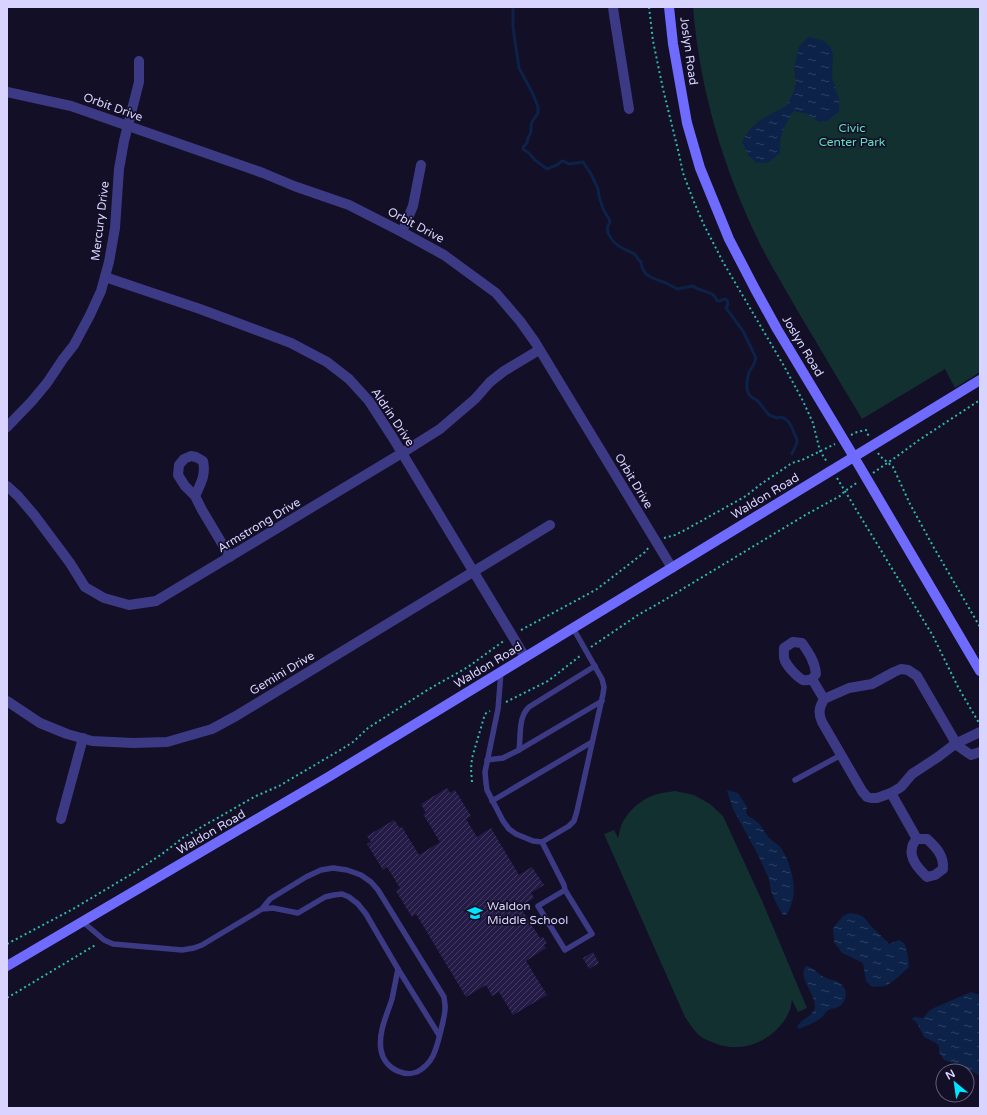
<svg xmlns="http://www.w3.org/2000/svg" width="987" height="1115" font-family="'Varela Round',sans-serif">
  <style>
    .park { fill: #12302f }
    .water { fill: url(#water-ripples) }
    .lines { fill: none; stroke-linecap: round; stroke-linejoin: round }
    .stream { stroke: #0c2248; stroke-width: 3 }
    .building { fill: url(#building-hatch) }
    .path { stroke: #2fb8b0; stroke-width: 2; stroke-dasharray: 2 3; stroke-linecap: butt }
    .lane { stroke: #3d3a85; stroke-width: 5.5 }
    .street { stroke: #3d3a85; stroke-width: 10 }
    .secondary { stroke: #6f6bff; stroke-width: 10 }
    .labels { text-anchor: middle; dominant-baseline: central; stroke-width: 3.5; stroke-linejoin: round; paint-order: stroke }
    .street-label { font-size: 12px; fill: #d9d4ff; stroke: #130f26 }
    .park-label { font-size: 12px; fill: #5fe0c0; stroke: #130f26 }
    .poi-label { font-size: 12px; fill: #d9d4ff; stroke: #130f26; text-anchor: start }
  </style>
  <defs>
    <pattern id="water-ripples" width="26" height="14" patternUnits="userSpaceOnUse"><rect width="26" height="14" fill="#0c2248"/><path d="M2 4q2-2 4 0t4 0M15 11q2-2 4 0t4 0" fill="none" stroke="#2f4163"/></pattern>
    <pattern id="building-hatch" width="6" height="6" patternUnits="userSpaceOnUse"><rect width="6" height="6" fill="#241b47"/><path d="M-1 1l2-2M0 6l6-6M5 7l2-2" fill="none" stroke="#433b63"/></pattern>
  </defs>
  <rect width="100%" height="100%" fill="#130f26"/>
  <g class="park">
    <path d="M 693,7 L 980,7 L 980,372 L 955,388 L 945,369 L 862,419 C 840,383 819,346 797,310 C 785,288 771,266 760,244 C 723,168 700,91 693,7 Z"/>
    <path d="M 675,791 L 694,795 L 710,804 L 723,816 L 763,903 L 807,1008 L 798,1012 L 792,1000 C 791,1004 791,1008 789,1012 C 777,1039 744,1054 717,1044 C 712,1042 705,1040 700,1036 C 694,1031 689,1023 685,1017 L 604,834 L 614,830 L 618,838 C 619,834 620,830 621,826 C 628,809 645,796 662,793 C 666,792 671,792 675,791 Z"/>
  </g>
  <g class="water">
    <path d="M 809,37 L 824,41 L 830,46 L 833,55 L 832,77 L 839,99 L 839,112 L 827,121 L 819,122 L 807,114 L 794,111 C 784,124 779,137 780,153 L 769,162 L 757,163 L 748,155 L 742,142 L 749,130 L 760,120 L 786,106 L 794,92 L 796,82 L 794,68 L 799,46 Z"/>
    <path d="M 727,790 L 738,793 L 747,807 L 746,812 L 748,816 C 760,821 762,829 769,838 C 773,842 778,844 781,848 C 793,867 800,896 786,915 L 783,915 L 776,903 L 771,891 L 769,879 L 758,855 L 733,809 L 729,797 Z"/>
    <path d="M 849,913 C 868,915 863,919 875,930 C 880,934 884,939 889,944 L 899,940 L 905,944 L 908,957 L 909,967 L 896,979 L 886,986 L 872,987 L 866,981 L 863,963 L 842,953 L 834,942 L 833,928 L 843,916 Z"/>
    <path d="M 806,966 C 814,967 818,975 826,978 C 830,980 835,980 838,982 C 847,987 849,998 841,1005 C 837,1009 831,1008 827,1011 C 824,1013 824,1016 821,1018 C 814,1023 806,1026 799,1029 L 797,1027 C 801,1019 810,1018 814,1010 C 820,998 796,979 806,966 Z"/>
    <path d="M 971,992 L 980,995 L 980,1075 L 977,1074 L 961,1066 L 944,1060 L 939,1052 L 939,1046 L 936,1043 L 924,1037 L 917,1023 L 912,1019 C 915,1015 919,1018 923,1018 L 930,1010 L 936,1007 Z"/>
  </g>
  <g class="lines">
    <path class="stream" d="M 513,7 L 513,27 L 519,68 L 533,94 L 538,107 L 538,113 L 532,122 L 531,126 L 531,132 L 528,138 L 527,143 L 523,147 L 524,150 L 529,153 L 535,160 L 547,169 L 557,165 L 562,161 L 563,161 L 569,164 L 583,162 L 591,174 L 598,189 L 599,196 L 603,209 L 609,219 L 610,222 C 602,232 615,245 624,249 C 627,251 633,252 635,255 C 638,257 638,260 641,262 C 643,278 654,278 666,283 C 670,285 674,287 677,289 L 693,286 C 701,293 713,289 717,301 L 720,301 L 724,299 L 727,300 L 728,304 L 726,308 L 743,331 L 756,358 L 753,366 L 749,372 L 747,381 L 747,390 L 750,396 L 758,401 L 769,415 L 777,418 L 781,417 C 789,419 792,426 794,433 C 795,436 798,439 797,442 C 796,446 793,450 792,454"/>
  </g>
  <g class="building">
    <path d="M 447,788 L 450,793 L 455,790 L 471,816 L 466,819 L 477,837 L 491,828 L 519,875 L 532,867 L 544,885 L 531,893 L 534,898 L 520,907 L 540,938 L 543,937 L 547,943 L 544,945 L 546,948 L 526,961 L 547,995 L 513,1015 L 499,992 L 492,996 L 486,985 L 466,997 L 416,914 L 412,917 L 396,891 L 400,888 L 387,867 L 383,870 L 367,844 L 371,842 L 367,836 L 394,820 L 400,828 L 402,827 L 419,855 L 440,842 L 423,814 L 426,813 L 421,804 Z"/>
    <path d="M 593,952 L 599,963 L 589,969 L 583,958 Z"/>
  </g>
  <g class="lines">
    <g class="path">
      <path d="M 649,7 L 653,41 L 663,89 L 679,154 L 683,173 L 694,202 L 704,225 L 723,262 L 784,366 L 803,401 L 813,423 L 820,451 L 827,462"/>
      <path d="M 851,435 L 857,432 L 866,430 L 869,437"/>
      <path d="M 878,453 L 880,456 L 893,467 L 910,504 L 933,546 L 980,627"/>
      <path d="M 873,473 L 896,457 L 919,440 L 980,400"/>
      <path d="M 837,478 L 933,636 L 958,687 L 979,723"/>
      <path d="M 664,538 L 675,535 L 685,530 L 746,496 L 761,484 L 792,463 L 802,460 L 835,444"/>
      <path d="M 521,630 L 579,599 L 597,589 L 645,552 L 649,547"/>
      <path d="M 591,647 L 638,615 L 661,602 L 807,514 L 840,496 L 845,491 L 858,482"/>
      <path d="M 506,702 L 548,681 L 580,656"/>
      <path d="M 472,782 L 471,769 L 472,758 L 485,714 L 490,711"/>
      <path d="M 7,944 L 73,909 L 135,872 L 162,854 L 184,837 L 256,796 L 279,786 L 342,749 L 353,742 L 368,728 L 429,689 L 468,667 L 505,640"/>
      <path d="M 7,998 L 97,944"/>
    </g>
    <g class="lane">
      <path d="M 501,672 L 498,709 L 485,772 L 486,783 L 487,790 L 503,821 L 509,829 L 516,834 L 533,841 L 542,842 L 569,826 L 574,821 L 577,811 L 603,694 L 604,687 L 602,679 L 573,628"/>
      <path d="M 519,750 L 602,701"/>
      <path d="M 487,760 L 503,758 L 519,750 C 521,736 518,717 529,707 L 595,666"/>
      <path d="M 795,780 L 841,755"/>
      <path d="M 492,801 L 592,742"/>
      <path d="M 542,842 L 564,885 L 565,890 L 592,934 L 565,950 L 538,906 L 565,890"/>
      <path d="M 83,922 L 104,940 L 113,944 L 182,950 L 194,948 L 202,945 L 262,909 L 270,899 L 306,877 L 321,870 L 333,868 L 347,870 L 361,875 L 371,882 L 378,890 L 444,997 C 444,999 445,1003 445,1006 C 446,1013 438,1043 435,1051 C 433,1057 428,1064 423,1068 C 408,1081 384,1069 381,1050 C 378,1032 387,1015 392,999 C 394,989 396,979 398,969 L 366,914 L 358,904 L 349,897 L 342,894 L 334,895 L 325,897 L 298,913 L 273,908 L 262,909"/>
      <path d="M 398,969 L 439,1035"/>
    </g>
    <g class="street">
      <path d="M 613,7 L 614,15 L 629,109"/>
      <path d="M 7,92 L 71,106 L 263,173 L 294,186 L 349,205 L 402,232 L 444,255 L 496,293 L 520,321 L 535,342 L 672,568"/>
      <path d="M 402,232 L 413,206 L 421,165"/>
      <path d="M 105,277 L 200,309 L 291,343 L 327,362 L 349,379 L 369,401 L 393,438 L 525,657"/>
      <path d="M 7,427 L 32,401 L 47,383 L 63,359 L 74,345 L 90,315 L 101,291 L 109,262 L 115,228 L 119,169 L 124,141 L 139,82 L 139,61"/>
      <path d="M 7,486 L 18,496 L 35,516 L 70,563 L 85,587 L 104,598 L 129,605 L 156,601 L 402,453 L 440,429 L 475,399 L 490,382 L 504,371 L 539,350"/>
      <path d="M 195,496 C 201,483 206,475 203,461 L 196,457 L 191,456 L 184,459 L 179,465 L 178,475 L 185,486 L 195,496 L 202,510 L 230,557"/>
      <path d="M 812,679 C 809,680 806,681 803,680 C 797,677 788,667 785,661 C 783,657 784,653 784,648 L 793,642 L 802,643 C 809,653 815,662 816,674 L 812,679 L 824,699 C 819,708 818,713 822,722 L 862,791 L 867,797 L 871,798 L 877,798 L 891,793 L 901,787 L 912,774 L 938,757 L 955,744 L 980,732"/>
      <path d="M 824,699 L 849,688 L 872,684 L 894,672 L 901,669 L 908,670 L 917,676 L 953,738 L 955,744"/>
      <path d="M 7,701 L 40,723 L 67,734 L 92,741 L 133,743 L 167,742 L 212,729 L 236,716 L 550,525"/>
      <path d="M 955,744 L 971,755 L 980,752"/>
      <path d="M 891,793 L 917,839 C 915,841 912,845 912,848 C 909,859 920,870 927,877 L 935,875 L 943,869 C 944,856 937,848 927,839 L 917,839"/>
      <path d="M 61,819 L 83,738"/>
    </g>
    <g class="secondary">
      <path d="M 669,7 L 673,44 L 687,123 L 700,168 L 729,239 L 755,289 L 777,329 L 854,457 L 980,671"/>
      <path d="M 7,966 L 330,776 L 980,380"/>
    </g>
  </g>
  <defs>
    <g id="school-bare" transform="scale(1.2)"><path d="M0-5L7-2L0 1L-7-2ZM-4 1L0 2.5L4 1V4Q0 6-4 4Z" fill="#00e5ff" stroke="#130f26" stroke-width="2.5" paint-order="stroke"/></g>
  </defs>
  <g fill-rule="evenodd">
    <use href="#school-bare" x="475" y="913"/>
  </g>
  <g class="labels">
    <g class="street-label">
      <text transform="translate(689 51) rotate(82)">Joslyn Road</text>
      <text transform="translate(113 107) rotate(20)">Orbit Drive</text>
      <text transform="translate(100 221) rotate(-83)">Mercury Drive</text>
      <text transform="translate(416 225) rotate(28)">Orbit Drive</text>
      <text transform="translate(803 346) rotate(59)">Joslyn Road</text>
      <text transform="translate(393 417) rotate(56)">Aldrin Drive</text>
      <text transform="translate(634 481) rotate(59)">Orbit Drive</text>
      <text transform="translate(765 496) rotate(-31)">Waldon Road</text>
      <text transform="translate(259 525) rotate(-31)">Armstrong Drive</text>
      <text transform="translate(488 665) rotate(-31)">Waldon Road</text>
      <text transform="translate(282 673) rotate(-31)">Gemini Drive</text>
      <text transform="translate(211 832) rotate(-30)">Waldon Road</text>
    </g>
    <g class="park-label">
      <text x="852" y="128">Civic<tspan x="852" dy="14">Center Park</tspan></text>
    </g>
    <g class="poi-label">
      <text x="487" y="906">Waldon<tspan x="487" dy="14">Middle School</tspan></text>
    </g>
  </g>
  <rect width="987" height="1115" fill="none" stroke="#d9d4ff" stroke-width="16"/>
  <g transform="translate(955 1083) rotate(331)"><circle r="19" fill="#130f26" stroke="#625e7d"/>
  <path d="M0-3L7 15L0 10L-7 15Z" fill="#00e5ff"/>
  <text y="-6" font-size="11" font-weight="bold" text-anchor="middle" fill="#d9d4ff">N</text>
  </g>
</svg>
